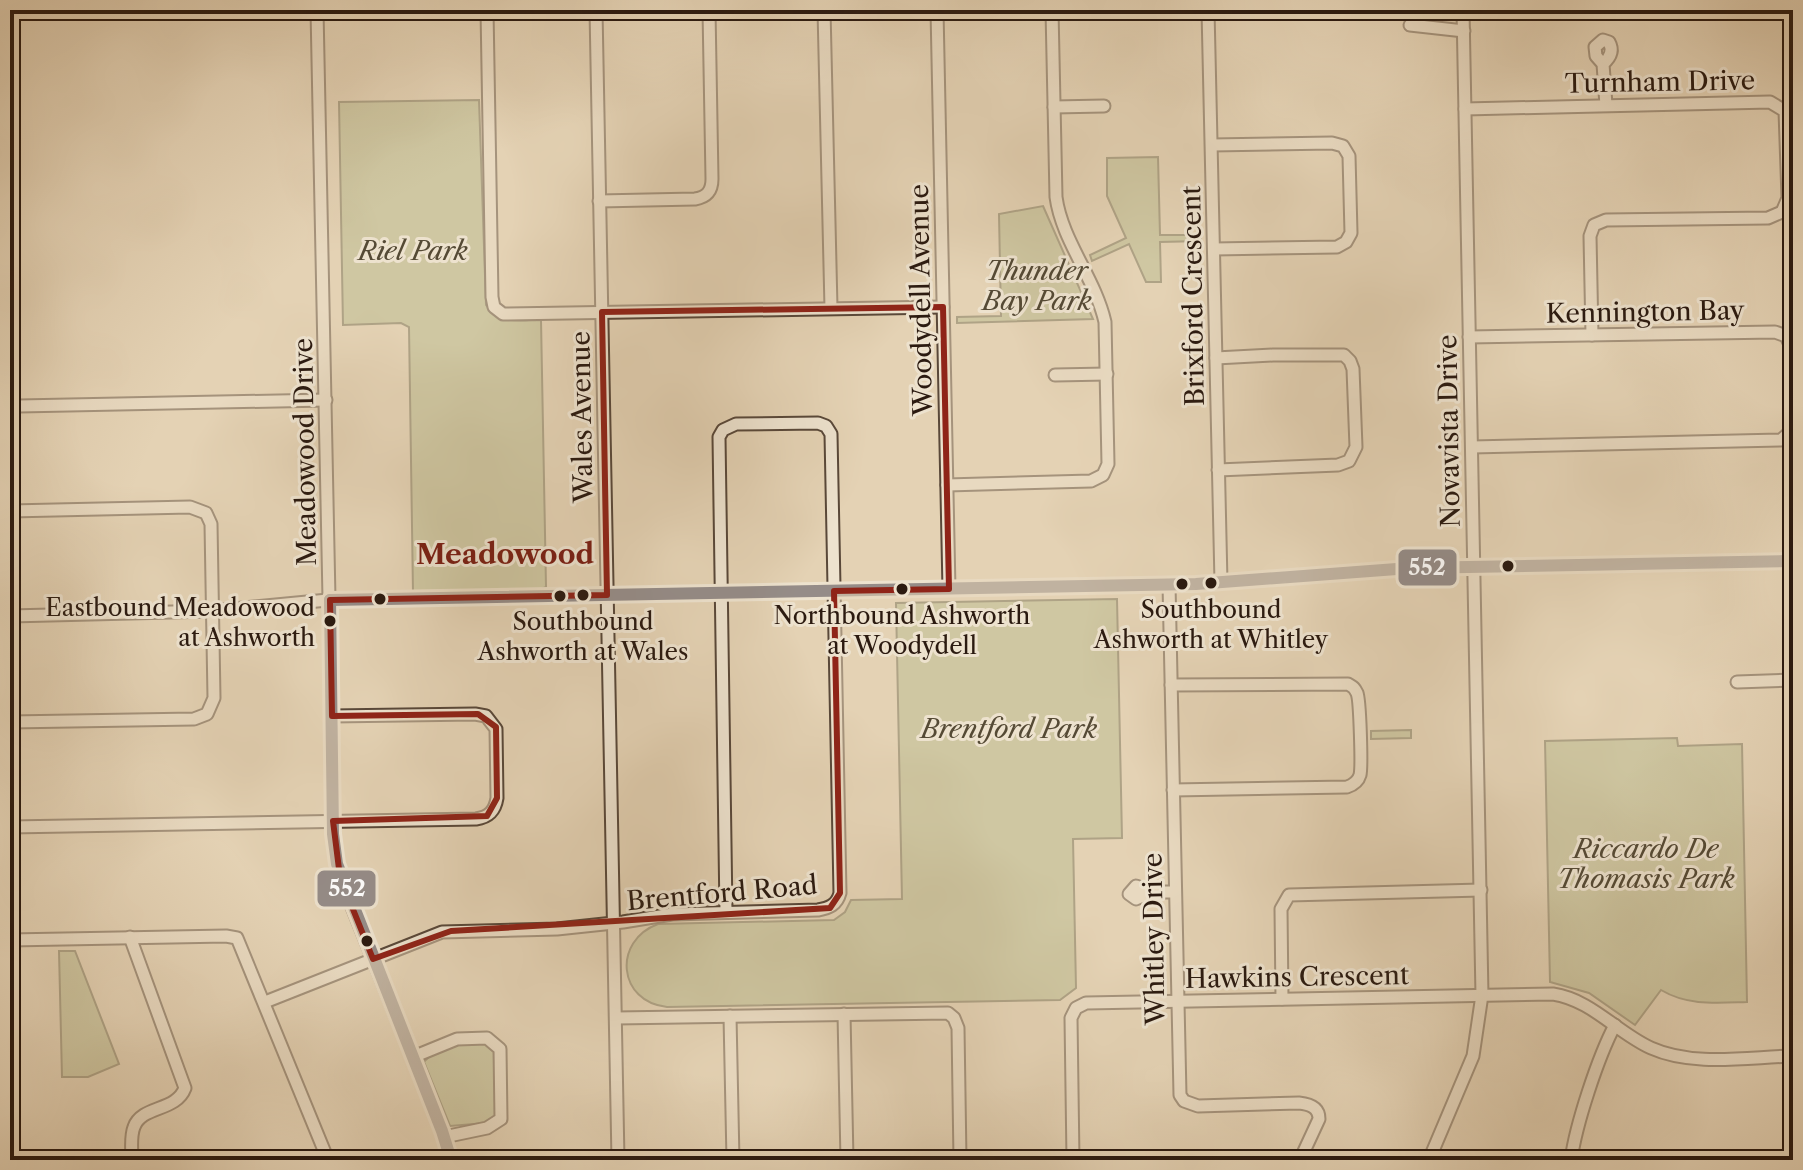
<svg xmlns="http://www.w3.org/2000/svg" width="1803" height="1170" font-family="'Libre Caslon Text',serif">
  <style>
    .green { fill: #b6bb8c; stroke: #706a4e; stroke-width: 2 }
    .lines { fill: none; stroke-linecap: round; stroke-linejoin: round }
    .minor-casing { stroke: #594839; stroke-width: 15 }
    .minor { stroke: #ede2ce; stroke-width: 11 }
    .bus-1-casing { stroke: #ede2ce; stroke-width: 18 }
    .bus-1 { stroke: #958c88; stroke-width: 12 }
    .marked { fill: none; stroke: #8f2418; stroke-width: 6; stroke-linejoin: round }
    .bus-dot { fill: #2b1a10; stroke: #ede2ce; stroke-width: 3 }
    .labels { text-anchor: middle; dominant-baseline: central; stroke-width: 6; stroke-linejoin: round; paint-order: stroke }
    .bus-label { font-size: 24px; fill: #2b1a10; stroke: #ede2ce }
    .street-label { font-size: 26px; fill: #2b1a10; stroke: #ede2ce }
    .park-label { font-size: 26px; font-style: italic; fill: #554a35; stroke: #ede2ce }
    .neighbourhood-label { font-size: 28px; font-weight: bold; fill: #7a1f14; stroke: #ede2ce }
    .line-badge { stroke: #ede2ce; stroke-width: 3 }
    .badge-label { font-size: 22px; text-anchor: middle; font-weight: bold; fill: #fff }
  </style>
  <rect width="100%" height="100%" fill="#e4d2b4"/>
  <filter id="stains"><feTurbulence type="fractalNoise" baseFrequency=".0025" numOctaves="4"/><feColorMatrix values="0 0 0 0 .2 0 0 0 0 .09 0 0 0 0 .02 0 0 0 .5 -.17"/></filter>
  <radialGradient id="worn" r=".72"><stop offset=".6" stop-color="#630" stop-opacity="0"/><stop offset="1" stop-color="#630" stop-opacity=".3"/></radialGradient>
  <g class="green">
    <path d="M 479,100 L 486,305 C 500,325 518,320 541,320 L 546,587 L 537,591 L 416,594 L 413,592 L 409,327 L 401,323 L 343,325 L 339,102 Z"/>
    <path d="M 1158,157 L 1160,235 L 1201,235 L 1201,241 L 1160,242 L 1161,282 L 1146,282 L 1129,244 L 1092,261 L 1090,255 L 1126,238 L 1107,196 L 1107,158 Z"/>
    <path d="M 1043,206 L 1093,319 L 957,323 L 957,317 L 1001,316 L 999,214 Z"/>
    <path d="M 1117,599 L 1122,838 L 1073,839 L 1076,988 L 1060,1000 L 667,1007 C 618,1002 612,941 658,924 L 834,920 L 845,912 L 851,900 L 902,899 L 896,603 Z"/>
    <path d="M 1411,730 L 1411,738 L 1371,739 L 1371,731 Z"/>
    <path d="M 1677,738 L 1678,746 L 1742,744 L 1747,1002 C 1716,1003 1688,1006 1661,990 L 1635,1025 L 1589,993 L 1550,982 L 1545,741 Z"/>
    <path d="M 59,951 L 75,951 L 119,1064 L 88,1077 L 62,1077 Z"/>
    <path d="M 486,1043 L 495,1050 L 496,1117 L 486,1123 L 450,1126 L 424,1062 C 437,1045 466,1043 486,1043 Z"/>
  </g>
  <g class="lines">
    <g class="minor-casing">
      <g id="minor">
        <path d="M 317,10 L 334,844 L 340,877 L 442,1131 L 451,1160"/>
        <path d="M 487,10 L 492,297 L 494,307 L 503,314 L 943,307"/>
        <path d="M 596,10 L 618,1160"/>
        <path d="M 824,10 L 831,308"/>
        <path d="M 937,10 L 949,589"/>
        <path d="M 1208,10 L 1221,582"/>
        <path d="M 1410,25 L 1464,31"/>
        <path d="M 1603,64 L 1596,56 L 1595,47 L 1603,40 L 1609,42 C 1614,51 1610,58 1603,64 L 1606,105"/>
        <path d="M 1054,107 L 1104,106"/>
        <path d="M 1465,109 L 1770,102 L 1785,111 L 1788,198 L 1782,212 L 1768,218 L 1606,220 L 1594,225 L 1590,236 L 1592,335"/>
        <path d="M 1212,145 L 1332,143 L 1343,146 L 1349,156 L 1351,233 L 1346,242 L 1337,247 L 1214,249"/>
        <path d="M 599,201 L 695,199 C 707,197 712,191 712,179 L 709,10"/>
        <path d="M 1469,337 L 1775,332 L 1786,336 L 1791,347 L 1792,424 L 1789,433 L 1781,440 L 1472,447"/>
        <path d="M 1216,358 L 1273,355 L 1344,355 L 1350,361 L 1353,369 L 1356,447 L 1349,461 L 1338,465 L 1218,470"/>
        <path d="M 1055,375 L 1107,374"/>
        <path d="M 10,408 L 19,406 L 326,400"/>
        <path d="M 947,485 L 1091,481 L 1103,475 L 1108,464 L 1105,322 C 1095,278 1062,241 1056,197 L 1052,10"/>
        <path d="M 10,511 L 190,507 L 206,513 L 211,524 L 214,698 L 207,714 L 194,719 L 10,722"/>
        <path d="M 1169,584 L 1180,1095 L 1184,1101 L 1198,1106 L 1299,1103 C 1309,1104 1319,1107 1319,1119 L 1300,1160"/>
        <path d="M 10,616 L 212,611 L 328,600 L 1196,584 L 1410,568 L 1793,561"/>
        <path d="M 1737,682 L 1793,680"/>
        <path d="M 1171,685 L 1348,684 C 1353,687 1354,687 1357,693 C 1360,700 1362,767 1360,775 C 1358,782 1353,785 1347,787 L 1173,790"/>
        <path d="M 10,827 L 476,819 C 489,817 495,811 497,798 L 496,729 L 486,716 L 475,714 L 332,716"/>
        <path d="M 1152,892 L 1136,899 L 1129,894 L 1136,886 L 1152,892 L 1175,892"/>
        <path d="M 130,937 L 185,1088 C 176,1112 142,1105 134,1127 C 130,1137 132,1150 132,1160"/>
        <path d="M 10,940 L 226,936 L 237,938 L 328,1160"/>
        <path d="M 1282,999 L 1281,909 L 1289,895 L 1481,890"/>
        <path d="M 10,1000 L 10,1054"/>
        <path d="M 265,1002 L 442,932 L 557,929 L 623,922 L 672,914 L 818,910 C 829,908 837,905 840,893 L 831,434 L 826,426 L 818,423 L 736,424 L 723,430 L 719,437 L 726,912"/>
        <path d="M 844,1014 L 847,1160"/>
        <path d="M 730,1016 L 733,1160"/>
        <path d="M 616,1018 L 948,1013 L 954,1018 L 958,1028 L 960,1160"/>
        <path d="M 413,1057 L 457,1039 L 487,1038 L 500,1049 L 501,1119 L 487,1128 L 444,1137"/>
        <path d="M 10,1143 L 13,1146 L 13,1160"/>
        <path d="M 1073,1160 L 1071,1018 L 1076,1008 L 1086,1003 L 1553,994 C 1592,1000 1616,1032 1651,1048 C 1693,1067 1748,1057 1793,1056"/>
        <path d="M 1429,1160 L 1473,1056 L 1482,995 L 1463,10"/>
        <path d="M 1571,1160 C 1576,1124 1598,1057 1615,1025"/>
      </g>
    </g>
    <use href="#minor" class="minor"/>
    <g class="bus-1-casing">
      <g id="bus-1">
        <path d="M 330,600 L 1196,584 L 1410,568 L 1793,561"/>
        <path d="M 330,600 L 333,834 L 337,864 L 442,1131 L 451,1160"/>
      </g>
    </g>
    <use href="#bus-1" class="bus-1"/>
  </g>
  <path d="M0 0H1803V1170H0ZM 943,307 L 949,589 L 834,591 L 840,893 L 830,908 L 451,931 L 373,959 L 340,877 L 333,821 L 487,816 L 497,798 L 496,727 L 478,714 L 332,716 L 330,600 L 607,595 L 602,312 Z" fill="#e4d2b4" fill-opacity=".55" fill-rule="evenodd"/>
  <path class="marked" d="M 943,307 L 949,589 L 834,591 L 840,893 L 830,908 L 451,931 L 373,959 L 340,877 L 333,821 L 487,816 L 497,798 L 496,727 L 478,714 L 332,716 L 330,600 L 607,595 L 602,312 Z"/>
  <g class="bus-dot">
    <circle cx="1508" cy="566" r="7"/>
    <circle cx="1211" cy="583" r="7"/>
    <circle cx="1182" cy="584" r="7"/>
    <circle cx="902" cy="589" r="7"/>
    <circle cx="583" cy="595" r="7"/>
    <circle cx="560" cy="596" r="7"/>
    <circle cx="380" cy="599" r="7"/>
    <circle cx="330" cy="621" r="7"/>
    <circle cx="367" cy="941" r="7"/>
  </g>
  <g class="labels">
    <g class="bus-label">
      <text x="315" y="607" text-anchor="end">Eastbound Meadowood<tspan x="315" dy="30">at Ashworth</tspan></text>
      <text x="1211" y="609">Southbound<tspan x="1211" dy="30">Ashworth at Whitley</tspan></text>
      <text x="902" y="615">Northbound Ashworth<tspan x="902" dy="30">at Woodydell</tspan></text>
      <text x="583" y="621">Southbound<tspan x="583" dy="30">Ashworth at Wales</tspan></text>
    </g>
    <g class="street-label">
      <text transform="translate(1660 82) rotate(-1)">Turnham Drive</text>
      <text transform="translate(1193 296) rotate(-91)">Brixford Crescent</text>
      <text transform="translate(921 300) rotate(-91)">Woodydell Avenue</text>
      <text transform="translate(1645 312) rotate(-1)">Kennington Bay</text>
      <text transform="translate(582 417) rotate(-91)">Wales Avenue</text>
      <text transform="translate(1449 431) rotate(-91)">Novavista Drive</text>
      <text transform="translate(305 452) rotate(-91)">Meadowood Drive</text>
      <text transform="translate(722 893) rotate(-5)">Brentford Road</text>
      <text transform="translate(1154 939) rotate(-91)">Whitley Drive</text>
      <text transform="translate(1297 977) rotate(-1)">Hawkins Crescent</text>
    </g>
    <g class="park-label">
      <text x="413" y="251">Riel Park</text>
      <text x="1037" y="271">Thunder<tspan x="1037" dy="30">Bay Park</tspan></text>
      <text x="1009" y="729">Brentford Park</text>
      <text x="1646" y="849">Riccardo De<tspan x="1646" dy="30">Thomasis Park</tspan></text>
    </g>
    <g class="neighbourhood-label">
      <text x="505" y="554">Meadowood</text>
    </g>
  </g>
  <g class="line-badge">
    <rect x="1397" y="548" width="61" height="39" rx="8" fill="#958c88"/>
    <rect x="316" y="869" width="61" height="39" rx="8" fill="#958c88"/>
  </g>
  <g class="badge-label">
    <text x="1427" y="575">552</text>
    <text x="347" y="896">552</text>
  </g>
  <rect width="1803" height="1170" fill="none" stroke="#e4d2b4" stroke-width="40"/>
  <rect x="12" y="12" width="1779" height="1146" fill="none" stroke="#2b1a10" stroke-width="4"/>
  <rect x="20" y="20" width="1763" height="1130" fill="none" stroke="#2b1a10" stroke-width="2"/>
  <rect width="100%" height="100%" filter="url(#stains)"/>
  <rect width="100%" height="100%" fill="url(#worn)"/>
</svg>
